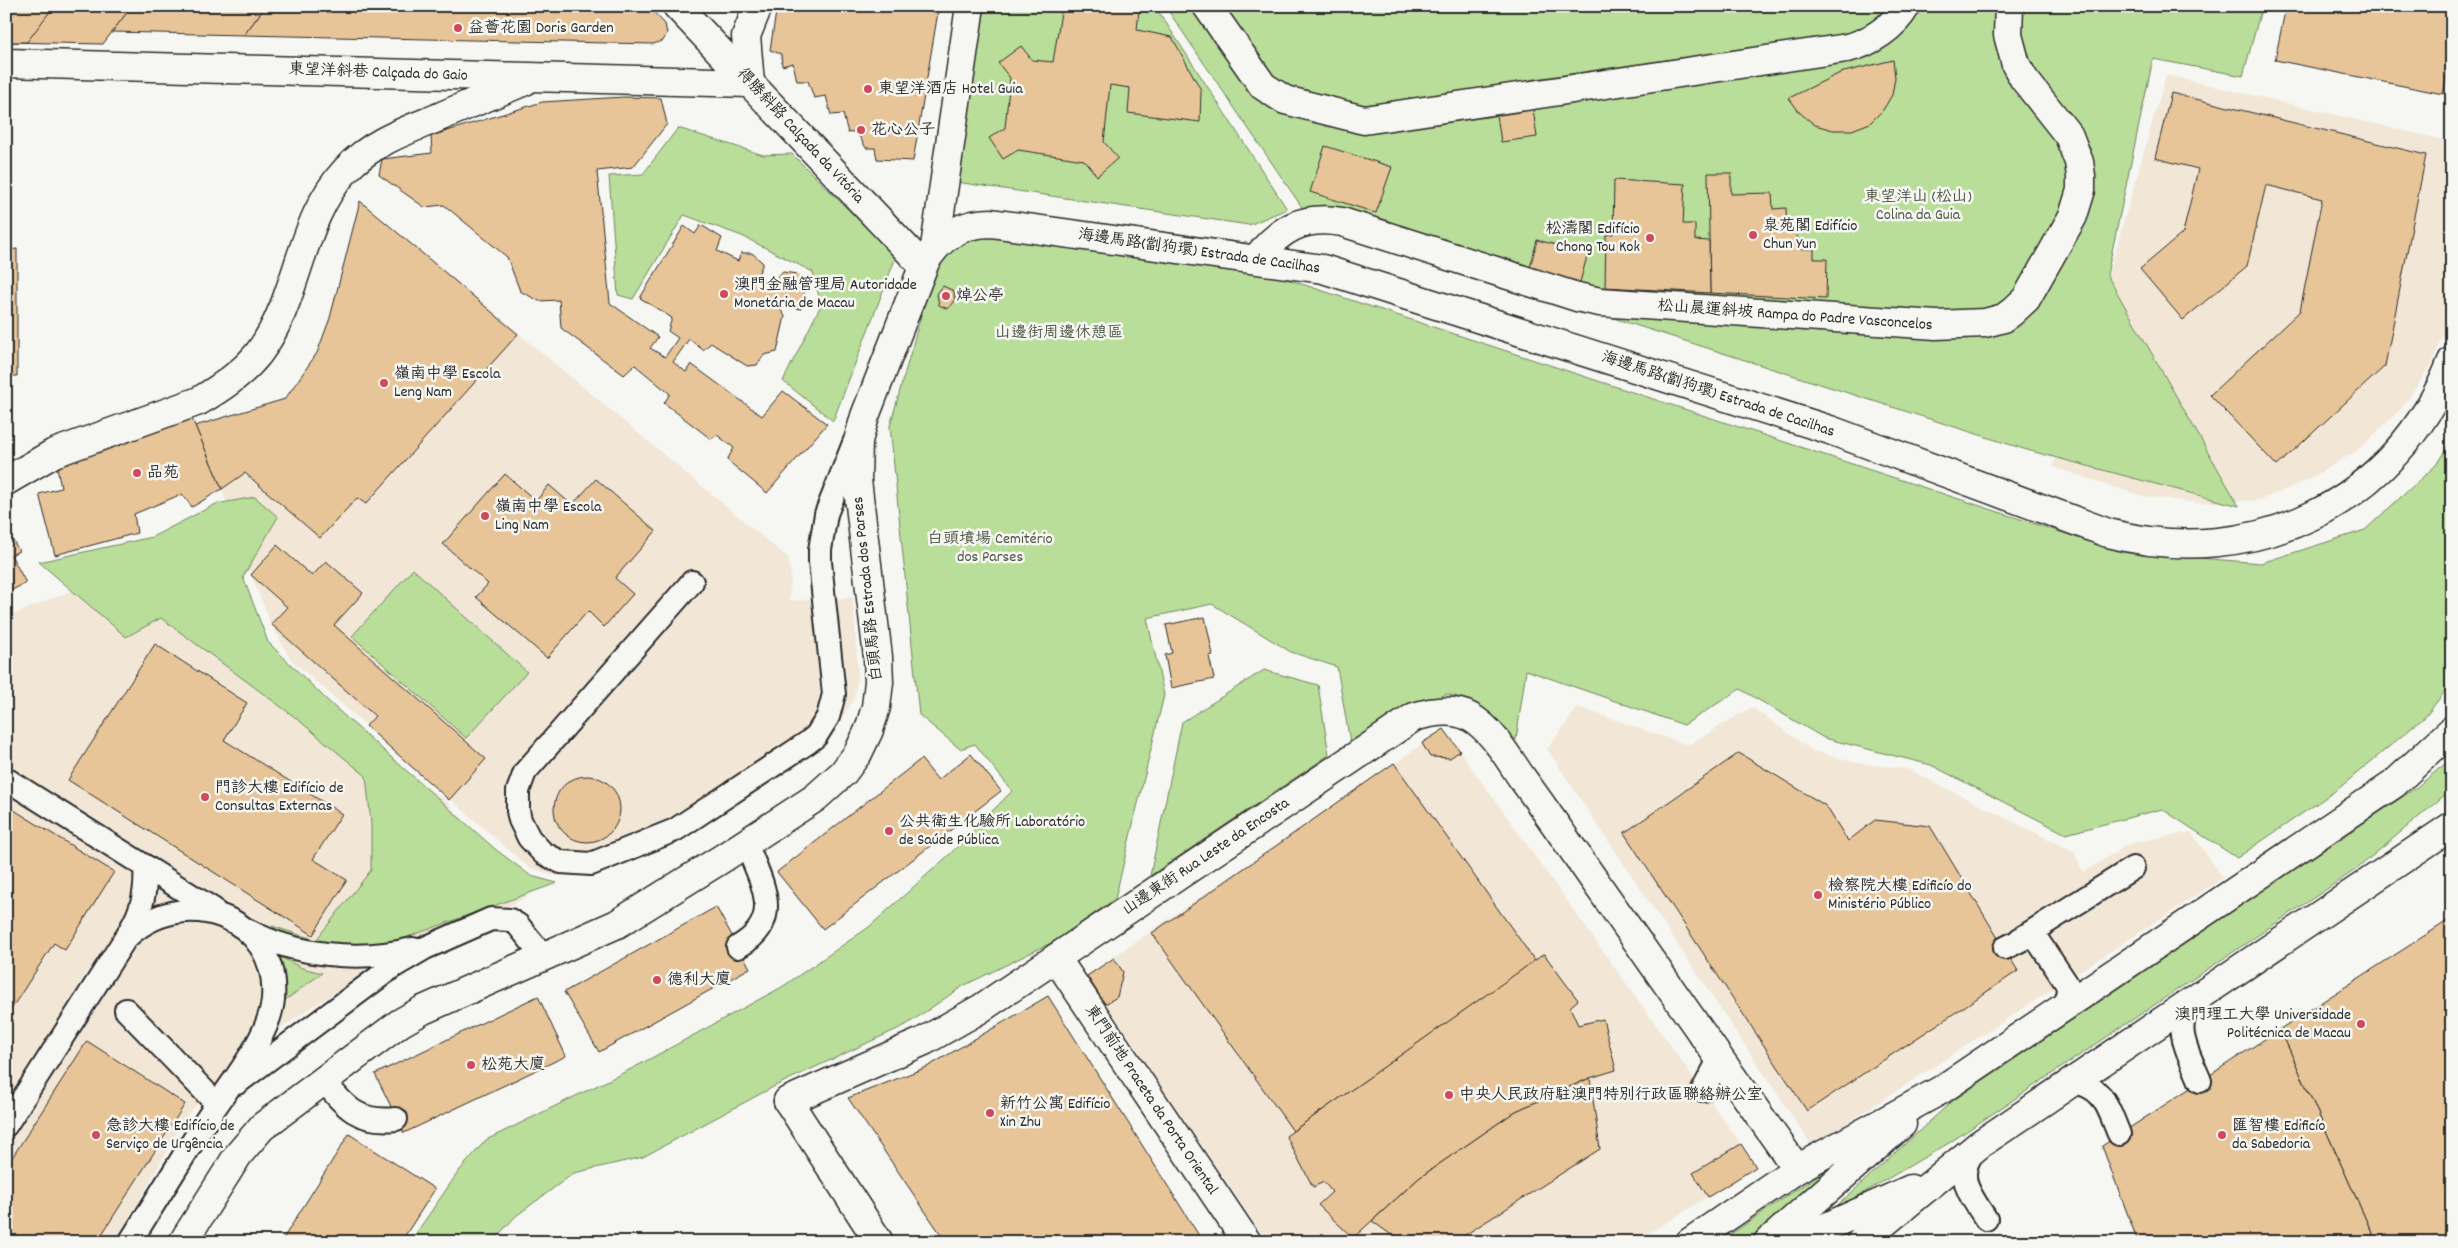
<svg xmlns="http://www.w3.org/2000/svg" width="2458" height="1248" font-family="Dekko,'LXGW WenKai TC',sans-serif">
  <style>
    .built { fill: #f2e7d7 }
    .green { fill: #b9de99; stroke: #728462 }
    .building { fill: #e7c598; stroke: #2b2b2b }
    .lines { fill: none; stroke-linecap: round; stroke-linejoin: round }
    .service-casing { stroke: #2b2b2b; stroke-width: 26 }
    .pedestrian-casing { stroke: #2b2b2b; stroke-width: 31 }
    .minor-casing { stroke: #2b2b2b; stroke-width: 31 }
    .tertiary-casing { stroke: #2b2b2b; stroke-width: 31 }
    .primary-casing { stroke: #2b2b2b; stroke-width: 31 }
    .service { stroke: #f6f6f2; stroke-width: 22 }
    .pedestrian { stroke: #f6f6f2; stroke-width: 28 }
    .minor { stroke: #f6f6f2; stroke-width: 28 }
    .tertiary { stroke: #f6f6f2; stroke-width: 28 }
    .primary { stroke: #f6f6f2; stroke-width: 28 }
    .service-bridge-casing { stroke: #2b2b2b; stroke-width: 26; stroke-linecap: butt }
    .service-bridge { stroke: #f6f6f2; stroke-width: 22 }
    .poi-dot { fill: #d1495b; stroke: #f6f6f2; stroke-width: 2 }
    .labels { text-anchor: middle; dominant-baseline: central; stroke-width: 5; stroke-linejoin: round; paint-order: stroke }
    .poi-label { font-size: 16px; fill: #2b2b2b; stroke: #f6f6f2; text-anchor: start }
    .street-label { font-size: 16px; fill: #2b2b2b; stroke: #f6f6f2 }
    .park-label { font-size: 16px; fill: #4e5846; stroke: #f6f6f2 }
  </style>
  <rect width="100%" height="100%" fill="#f6f6f2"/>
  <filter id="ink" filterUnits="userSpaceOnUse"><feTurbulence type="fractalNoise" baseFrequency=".02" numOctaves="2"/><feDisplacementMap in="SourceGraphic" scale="10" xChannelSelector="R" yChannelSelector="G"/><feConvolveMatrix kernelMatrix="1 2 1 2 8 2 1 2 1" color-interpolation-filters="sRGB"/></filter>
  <g filter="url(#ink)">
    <g class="built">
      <path d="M 2166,75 L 2452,142 L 2452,311 L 2432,364 L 2402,408 L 2358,450 L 2308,480 L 2260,500 L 2198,503 L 2142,496 L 2053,467 Z"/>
      <path d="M 360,201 L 788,558 L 791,577 L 789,601 L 853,597 L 858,675 L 854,699 L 838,724 L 806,755 L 703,825 L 578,875 L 555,876 L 528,867 L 290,659 L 271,624 L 251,575 L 222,489 L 317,353 L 330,318 Z"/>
      <path d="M 219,532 L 249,636 L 295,698 L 446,801 L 527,897 L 334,993 L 256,1044 L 187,1115 L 116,1242 L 6,1242 L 6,617 Z"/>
      <path d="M 1578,707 L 1688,745 L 1752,707 L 1813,751 L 1857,763 L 1908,769 L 2074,852 L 2083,872 L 2131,843 L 2191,832 L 2223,878 L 1812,1146 L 1547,749 Z"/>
      <path d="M 1444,729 L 1741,1144 L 1756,1167 L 1635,1242 L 1267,1242 L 1086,976 Z"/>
    </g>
    <g class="green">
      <path d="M 981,6 L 1155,6 L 1287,209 L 1249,225 L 956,182 Z"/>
      <path d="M 1165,6 L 2262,6 L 2243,76 L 2153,59 L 2107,275 L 2239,506 L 2027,450 L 1312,222 Z"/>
      <path d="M 678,128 L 763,155 L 792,154 L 896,257 L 833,421 L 783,381 L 821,305 L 813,272 L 742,236 L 684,215 L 633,299 L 618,295 L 609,176 L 643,174 Z"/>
      <path d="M 990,232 L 1265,272 L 2121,552 L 2261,563 L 2365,530 L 2436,465 L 2452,439 L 2452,682 L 2426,716 L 2338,789 L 2237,858 L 2162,809 L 2066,834 L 1931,765 L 1824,738 L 1740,689 L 1684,725 L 1526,670 L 1516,740 L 1473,701 L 1446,694 L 1350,742 L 1337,667 L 1291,652 L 1212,604 L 1147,618 L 1164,695 L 1115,899 L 1055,941 L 963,986 L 906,1025 L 777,1085 L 643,1157 L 574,1173 L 516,1216 L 492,1242 L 410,1242 L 459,1171 L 486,1140 L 635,1067 L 782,987 L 869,927 L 950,854 L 1012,791 L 975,744 L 960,749 L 919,715 L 890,426 L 938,255 L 963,236 Z"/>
      <path d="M 255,497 L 278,517 L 243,577 L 268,642 L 330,703 L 495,849 L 531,876 L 557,883 L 391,943 L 364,947 L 292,941 L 272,926 L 316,940 L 371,870 L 371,823 L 366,776 L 296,718 L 161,618 L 126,637 L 39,562 L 152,537 L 216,504 Z"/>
      <path d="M 413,569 L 527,672 L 466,738 L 352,636 Z"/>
      <path d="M 1264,670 L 1318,685 L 1329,755 L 1150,876 L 1182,722 Z"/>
      <path d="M 2452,758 L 2452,789 L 2358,868 L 1949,1143 L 1829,1213 L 1951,1102 L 2417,787 Z"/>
      <path d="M 281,957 L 302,968 L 322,973 L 280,1004 L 283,980 Z"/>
      <path d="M 1833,1165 L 1747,1242 L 1719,1242 Z"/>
    </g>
    <g class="building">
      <path d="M 6,6 L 132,6 L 103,44 L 6,42 Z"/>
      <path d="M 6,6 L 54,6 L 27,42 L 6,42 Z"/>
      <path d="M 132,6 L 266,6 L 244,35 L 112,32 Z"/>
      <path d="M 266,6 L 648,6 L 665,24 L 667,33 L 663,41 L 653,44 L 244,35 Z"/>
      <path d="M 777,6 L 939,6 L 913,161 L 877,159 L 875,148 L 866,148 L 856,131 L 848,133 L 843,114 L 831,115 L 826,96 L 814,98 L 808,81 L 797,81 L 793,63 L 782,66 L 781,54 L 770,50 Z"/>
      <path d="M 1062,6 L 1119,6 L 1139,10 L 1137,30 L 1172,37 L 1201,90 L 1200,122 L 1128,113 L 1130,88 L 1110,85 L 1104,142 L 1118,158 L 1097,176 L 1084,160 L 1018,150 L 1003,159 L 989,138 L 1005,128 L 1010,78 L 998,63 L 1021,46 L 1032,60 L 1053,62 Z"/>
      <path d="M 2286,6 L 2452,6 L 2452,50 L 2443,94 L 2275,60 Z"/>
      <path d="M 1893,60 L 1895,78 L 1892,95 L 1883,110 L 1870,123 L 1852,130 L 1833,130 L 1815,125 L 1800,113 L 1789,98 L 1840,73 Z"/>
      <path d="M 6,80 L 11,80 L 10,172 L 6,172 Z"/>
      <path d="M 2171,93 L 2426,155 L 2385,366 L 2277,466 L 2210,395 L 2300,311 L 2322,199 L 2266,185 L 2247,266 L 2183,320 L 2140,269 L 2183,233 L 2198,169 L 2155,158 Z"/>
      <path d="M 624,97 L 661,98 L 667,124 L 633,167 L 597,171 L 610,303 L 658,337 L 650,348 L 665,357 L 678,338 L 668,331 L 672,318 L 640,298 L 684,226 L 695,234 L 701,225 L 722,238 L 717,251 L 738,261 L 741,253 L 752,253 L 763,263 L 757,277 L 771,283 L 783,272 L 797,274 L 806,284 L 801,309 L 777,305 L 785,316 L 777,352 L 764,355 L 757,365 L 747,366 L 711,343 L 703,350 L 689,339 L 673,362 L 686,372 L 691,364 L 762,416 L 783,391 L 827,424 L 767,493 L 727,460 L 734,448 L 717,435 L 711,439 L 664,403 L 670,394 L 635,365 L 624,375 L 561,328 L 559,300 L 539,301 L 520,291 L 507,257 L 444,205 L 424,207 L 379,175 L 382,159 L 432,153 L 431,136 L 542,102 Z"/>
      <path d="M 1533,109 L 1537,137 L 1501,142 L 1497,115 Z"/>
      <path d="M 1325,146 L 1392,167 L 1376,213 L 1310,192 Z"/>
      <path d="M 6,172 L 10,172 L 8,250 L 17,249 L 17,376 L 10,376 L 9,387 L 6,387 Z"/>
      <path d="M 1708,173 L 1731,173 L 1731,194 L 1772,193 L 1773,209 L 1786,208 L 1787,229 L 1797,229 L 1797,249 L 1814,249 L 1814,259 L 1827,259 L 1826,299 L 1710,293 Z"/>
      <path d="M 1614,180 L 1685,184 L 1683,224 L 1695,224 L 1695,240 L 1709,241 L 1710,293 L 1605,287 L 1606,235 L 1613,234 Z"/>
      <path d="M 360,201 L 518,334 L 366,504 L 357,498 L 320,538 L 245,473 L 222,489 L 195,426 L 285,399 L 317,353 L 330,318 Z"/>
      <path d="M 1537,240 L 1588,253 L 1580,282 L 1530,268 Z"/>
      <path d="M 943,286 L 954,291 L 955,301 L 948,309 L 939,305 L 937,294 Z"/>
      <path d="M 190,414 L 222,489 L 192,507 L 182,494 L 134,514 L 137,533 L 55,555 L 39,494 L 61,488 L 55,458 Z"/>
      <path d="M 505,474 L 536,501 L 549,485 L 572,505 L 596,479 L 656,531 L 615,578 L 633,594 L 604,627 L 588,611 L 547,658 L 476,597 L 488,584 L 443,544 Z"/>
      <path d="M 6,528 L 19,551 L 11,555 L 26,583 L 6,593 Z"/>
      <path d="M 277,545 L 312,576 L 326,561 L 363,593 L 334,625 L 486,759 L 449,800 L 366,726 L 375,716 L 271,624 L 287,607 L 251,575 Z"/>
      <path d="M 1205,617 L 1213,655 L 1209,656 L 1214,679 L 1171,688 L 1165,655 L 1172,653 L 1166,625 Z"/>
      <path d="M 155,644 L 247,703 L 224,740 L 342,814 L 313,859 L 347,880 L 313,935 L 68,780 Z"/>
      <path d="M 1444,729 L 1460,751 L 1450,758 L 1430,757 L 1422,743 Z"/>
      <path d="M 1739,753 L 1826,806 L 1848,841 L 1875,820 L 1930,826 L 2018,971 L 1807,1111 L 1624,833 Z"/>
      <path d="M 971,754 L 1001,791 L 823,929 L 777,872 L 921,759 L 938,780 Z"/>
      <path d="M 1394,763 L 1535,961 L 1293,1131 L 1152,933 Z"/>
      <circle cx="587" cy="809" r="33"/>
      <path d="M 6,805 L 114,872 L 65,950 L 54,943 L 6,1017 Z"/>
      <path d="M 716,907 L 750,968 L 599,1052 L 564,992 Z"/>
      <path d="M 2452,918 L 2452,1239 L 2446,1242 L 2376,1242 L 2280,1029 Z"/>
      <path d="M 1544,954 L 1578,1000 L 1570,1007 L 1578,1025 L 1603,1019 L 1616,1070 L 1590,1078 L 1516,1111 L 1419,1178 L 1353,1238 L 1318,1205 L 1332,1192 L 1324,1182 L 1313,1187 L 1286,1136 Z"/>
      <path d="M 1114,958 L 1123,972 L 1117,997 L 1105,1004 L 1087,976 Z"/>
      <path d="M 538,996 L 566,1056 L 404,1133 L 375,1074 Z"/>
      <path d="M 1048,996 L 1132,1129 L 1203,1242 L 946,1242 L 848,1098 L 927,1067 Z"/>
      <path d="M 2280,1029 L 2376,1242 L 2138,1242 L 2102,1146 Z"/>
      <path d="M 87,1041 L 185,1104 L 97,1242 L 6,1242 L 6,1167 Z"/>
      <path d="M 1590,1078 L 1600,1149 L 1454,1242 L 1401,1242 L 1372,1221 L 1419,1178 L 1516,1111 Z"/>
      <path d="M 349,1134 L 435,1189 L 401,1242 L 281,1242 Z"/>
      <path d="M 1741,1144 L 1756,1167 L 1708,1197 L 1693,1173 Z"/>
    </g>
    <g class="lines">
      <g class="service-casing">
        <g id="service">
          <path d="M 692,582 L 525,772 L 518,791 L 518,811 L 520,820 L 529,838 L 543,853 L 561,862 L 591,864 L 675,830 L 807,743 L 816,736 L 828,717 L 834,694 L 820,562 L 820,550 L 826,514 L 854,443"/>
          <path d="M 6,779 L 213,909"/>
          <path d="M 247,930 C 296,956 359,962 413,949"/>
          <path d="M 129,932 C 142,911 147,891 145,866"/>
          <path d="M 2020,939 L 2133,868"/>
          <path d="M 738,947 C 786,920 761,882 746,843"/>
          <path d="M 2005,948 L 2027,937 L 2038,941 L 2067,984 L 2068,991 L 2064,1007"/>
          <path d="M 2191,1002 C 2172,1030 2189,1053 2200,1081"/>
          <path d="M 126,1010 L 217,1104"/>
          <path d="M 323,1079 C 345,1108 359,1123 396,1119"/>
          <path d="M 2073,1082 C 2105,1087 2108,1108 2119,1134"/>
          <path d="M 237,1083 L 391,968 L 425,948 L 491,919 L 510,920 L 518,925 L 544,957"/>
          <path d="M 1703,1090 L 1720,1058"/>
          <path d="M 6,1125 L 125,939 C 181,882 280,916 273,999 C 270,1038 227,1088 205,1122"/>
          <path d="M 1977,1147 C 1953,1175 1969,1193 1986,1219"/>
        </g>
      </g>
      <g class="pedestrian-casing">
        <g id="pedestrian">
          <path d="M 1207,6 L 1263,86 L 1285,100 L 1364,120 L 1847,48 C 1870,43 1894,27 1906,6"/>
          <path d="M 1056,958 L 1247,1242"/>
          <path d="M 788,1101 L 924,1041 L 980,1009 L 1414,717 C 1433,711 1453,708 1470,717 C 1493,730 1508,758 1522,778 C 1541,804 1559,830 1578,857"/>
        </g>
      </g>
      <g class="minor-casing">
        <g id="minor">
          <path d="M 677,6 L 923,266"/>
          <path d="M 6,63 L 750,83"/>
          <path d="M 750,83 L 746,36 L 758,6"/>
          <path d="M 935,247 L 970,6"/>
          <path d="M 1256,259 C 1280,229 1302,215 1342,222 L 1577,297 L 1600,302 L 1936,325 L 1985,323 L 2004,318 L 2012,312 L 2026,299 L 2073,216 L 2081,190 L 2081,176 L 2079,162 L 2069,136 L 2024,79 L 2016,65 L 2008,35 L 2009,6"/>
          <path d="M 6,481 L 54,453 L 199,401 C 221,388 242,374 258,354 C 300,299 298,221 346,170 C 370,143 405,131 437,118 C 467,105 496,93 525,81"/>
          <path d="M 1578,857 L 1797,1169"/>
          <path d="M 788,1101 L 879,1242"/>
        </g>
      </g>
      <g class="tertiary-casing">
        <path id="tertiary" d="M 183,1242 L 238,1155 L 262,1127 L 400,1023 L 423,1010 L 617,924 L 723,858 L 815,798 L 843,773 L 858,753 L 869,730 L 876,707 L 879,682 L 878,657 L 857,480 L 858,441 L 865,416 L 925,262 C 940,237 961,223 991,223 L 1323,269 L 1830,430 L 2108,533 C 2254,571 2396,504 2452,361"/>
      </g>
      <g class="primary-casing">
        <g id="primary">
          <path d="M 1690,1242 L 1797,1169 L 1941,1090 L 2394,784 L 2452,730"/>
          <path d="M 1768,1242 L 1902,1124"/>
          <path d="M 1793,1242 L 1911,1189"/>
          <path d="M 1861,1242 L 1980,1144 L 2452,826"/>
        </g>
      </g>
      <use href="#service" class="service"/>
      <use href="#pedestrian" class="pedestrian"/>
      <use href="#minor" class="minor"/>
      <use href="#tertiary" class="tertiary"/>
      <use href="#primary" class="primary"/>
      <g class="service-bridge-casing">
        <path id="service-bridge" d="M 130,1242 L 205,1122"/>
      </g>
      <use href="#service-bridge" class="service-bridge"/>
    </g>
  </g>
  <g class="poi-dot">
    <circle cx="458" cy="28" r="5"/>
    <circle cx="868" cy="89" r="5"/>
    <circle cx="861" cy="130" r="5"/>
    <circle cx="1753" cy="235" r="5"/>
    <circle cx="1650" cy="238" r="5"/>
    <circle cx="724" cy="294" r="5"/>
    <circle cx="946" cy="296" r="5"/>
    <circle cx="384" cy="383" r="5"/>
    <circle cx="137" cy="473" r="5"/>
    <circle cx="485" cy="516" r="5"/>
    <circle cx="205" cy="797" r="5"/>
    <circle cx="889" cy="831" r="5"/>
    <circle cx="1818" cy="895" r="5"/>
    <circle cx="657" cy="980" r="5"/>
    <circle cx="2361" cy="1024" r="5"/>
    <circle cx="471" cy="1065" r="5"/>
    <circle cx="1449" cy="1095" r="5"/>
    <circle cx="990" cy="1113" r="5"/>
    <circle cx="96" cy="1135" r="5"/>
    <circle cx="2222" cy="1135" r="5"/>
  </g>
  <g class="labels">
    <g class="poi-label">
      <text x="468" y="28">益薈花園 Doris Garden</text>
      <text x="878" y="89">東望洋酒店 Hotel Guia</text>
      <text x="871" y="130">花心公子</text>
      <text x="1763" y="226">泉苑閣 Edifício<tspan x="1763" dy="18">Chun Yun</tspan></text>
      <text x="1640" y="229" text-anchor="end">松濤閣 Edifício<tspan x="1640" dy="18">Chong Tou Kok</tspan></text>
      <text x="734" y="285">澳門金融管理局 Autoridade<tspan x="734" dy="18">Monetária de Macau</tspan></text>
      <text x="956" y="296">焯公亭</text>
      <text x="394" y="374">嶺南中學 Escola<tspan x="394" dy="18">Leng Nam</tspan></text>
      <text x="147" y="473">品苑</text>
      <text x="495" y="507">嶺南中學 Escola<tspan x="495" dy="18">Ling Nam</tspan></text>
      <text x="215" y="788">門診大樓 Edifício de<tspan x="215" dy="18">Consultas Externas</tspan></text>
      <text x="899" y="822">公共衛生化驗所 Laboratório<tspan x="899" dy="18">de Saúde Pública</tspan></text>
      <text x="1828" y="886">檢察院大樓 Edificío do<tspan x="1828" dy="18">Ministério Público</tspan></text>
      <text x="667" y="980">德利大廈</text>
      <text x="2351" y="1015" text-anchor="end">澳門理工大學 Universidade<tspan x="2351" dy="18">Politécnica de Macau</tspan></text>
      <text x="481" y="1065">松苑大廈</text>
      <text x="1459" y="1095">中央人民政府駐澳門特別行政區聯絡辦公室</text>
      <text x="1000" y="1104">新竹公寓 Edifício<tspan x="1000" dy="18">Xin Zhu</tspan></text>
      <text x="106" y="1126">急診大樓 Edifício de<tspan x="106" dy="18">Serviço de Urgência</tspan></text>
      <text x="2232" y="1126">匯智樓 Edificío<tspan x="2232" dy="18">da Sabedoria</tspan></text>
    </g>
    <g class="street-label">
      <text transform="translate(378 73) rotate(2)">東望洋斜巷 Calçada do Gaio</text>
      <text transform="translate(800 136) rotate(47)">得勝斜路 Calçada da Vitória</text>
      <text transform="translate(1199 252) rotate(8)">海邊馬路(劏狗環) Estrada de Cacilhas</text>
      <text transform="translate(1795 316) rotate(4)">松山晨運斜坡 Rampa do Padre Vasconcelos</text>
      <text transform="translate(1718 395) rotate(18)">海邊馬路(劏狗環) Estrada de Cacilhas</text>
      <text transform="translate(868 589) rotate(-96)">白頭馬路 Estrada dos Parses</text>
      <text transform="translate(1206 857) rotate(-34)">山邊東街 Rua Leste da Encosta</text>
      <text transform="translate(1151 1100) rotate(56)">東門前地 Praceta da Porta Oriental</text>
    </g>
    <g class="park-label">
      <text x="1918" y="197">東望洋山 (松山)<tspan x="1918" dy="18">Colina da Guia</tspan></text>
      <text x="1059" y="333">山邊街周邊休憩區</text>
      <text x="990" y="539">白頭墳場 Cemitério<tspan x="990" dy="18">dos Parses</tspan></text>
    </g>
  </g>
  <rect width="2458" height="1248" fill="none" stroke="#f6f6f2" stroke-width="25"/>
  <rect x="12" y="12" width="2433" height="1223" fill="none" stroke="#2b2b2b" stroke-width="2" filter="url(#ink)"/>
</svg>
